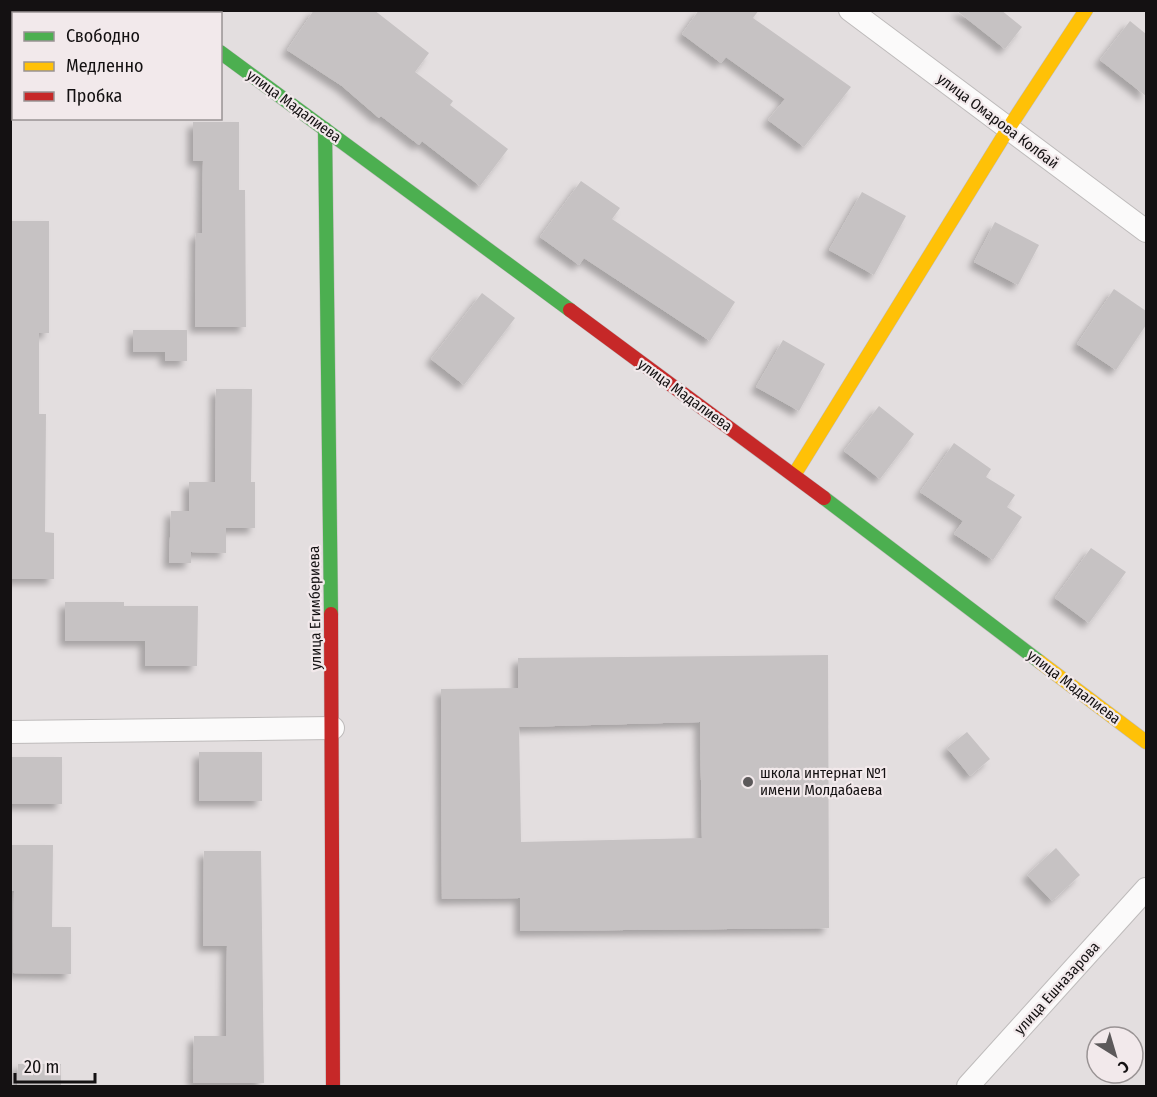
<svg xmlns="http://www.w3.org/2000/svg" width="1157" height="1097" font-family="'Fira Sans Condensed',sans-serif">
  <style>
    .building { fill: #c6c2c3; fill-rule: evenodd; filter: url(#shadow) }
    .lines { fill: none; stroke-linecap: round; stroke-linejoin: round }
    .street-casing { stroke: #bebbbb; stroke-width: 24 }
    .fast-casing { stroke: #bebbbb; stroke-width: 15 }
    .slow-casing { stroke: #bebbbb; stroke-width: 15 }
    .jam-casing { stroke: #bebbbb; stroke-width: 15 }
    .street { stroke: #fbfafa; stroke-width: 22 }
    .fast { stroke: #4caf50; stroke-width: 14 }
    .slow { stroke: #ffc107; stroke-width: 14 }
    .jam { stroke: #c62828; stroke-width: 14 }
    .poi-dot { fill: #5c595a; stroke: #f2e9eb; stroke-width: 2 }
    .labels { text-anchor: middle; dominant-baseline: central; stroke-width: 4.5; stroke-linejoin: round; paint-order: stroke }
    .street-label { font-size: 15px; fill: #141112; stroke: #f2e9eb }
    .poi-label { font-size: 15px; fill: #141112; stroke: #f2e9eb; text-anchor: start }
  </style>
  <defs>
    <filter id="shadow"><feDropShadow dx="-5.5" dy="5.5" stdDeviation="3" flood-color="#0004"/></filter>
  </defs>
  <rect width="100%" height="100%" fill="#e3dedf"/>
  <g class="building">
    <path d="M 314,10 L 374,10 L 429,53 L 415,72 L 453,101 L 450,105 L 508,149 L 480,186 L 422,141 L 419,145 L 381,116 L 379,118 L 342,86 L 287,50 Z"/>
    <path d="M 699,10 L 759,10 L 753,18 L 851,87 L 804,147 L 768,120 L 785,99 L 726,57 L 721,63 L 682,34 Z"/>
    <path d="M 956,10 L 1001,10 L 1022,27 L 1005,49 Z"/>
    <path d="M 1130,21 L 1146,34 L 1146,96 L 1100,60 Z"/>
    <path d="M 193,122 L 239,122 L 239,190 L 245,190 L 246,327 L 195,327 L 196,233 L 202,233 L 203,161 L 193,161 Z"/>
    <path d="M 581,181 L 620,208 L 612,219 L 735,302 L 710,341 L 584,258 L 579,265 L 540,237 Z"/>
    <path d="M 862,192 L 906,216 L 874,275 L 829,250 Z"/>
    <path d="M 10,221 L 49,221 L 49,333 L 39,333 L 39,414 L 46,414 L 45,532 L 54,533 L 54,579 L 10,579 Z"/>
    <path d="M 995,222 L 1039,245 L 1018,285 L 974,262 Z"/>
    <path d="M 1114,289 L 1146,311 L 1146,325 L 1116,370 L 1077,344 Z"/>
    <path d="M 482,293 L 515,318 L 464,385 L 431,359 Z"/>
    <path d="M 133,330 L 187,330 L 187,361 L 165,361 L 165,352 L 133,352 Z"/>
    <path d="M 783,340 L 825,364 L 799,411 L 756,387 Z"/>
    <path d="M 216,389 L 252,389 L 251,482 L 255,482 L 255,528 L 226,528 L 226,553 L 191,552 L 191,563 L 169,563 L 171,511 L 189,511 L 189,482 L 215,482 Z"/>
    <path d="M 879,406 L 914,434 L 880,479 L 844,451 Z"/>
    <path d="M 954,443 L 991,469 L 986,477 L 1015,495 L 1007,507 L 1022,517 L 993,560 L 954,534 L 963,521 L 920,492 Z"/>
    <path d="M 1091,548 L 1126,572 L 1089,623 L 1055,598 Z"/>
    <path d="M 65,602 L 124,602 L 124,606 L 198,606 L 197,666 L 145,666 L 145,641 L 65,641 Z"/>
    <path d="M 828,655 L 829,928 L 520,931 L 520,898 L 442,899 L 441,689 L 518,688 L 518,658 ZM 700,722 L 702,838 L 521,842 L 519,727 Z"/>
    <path d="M 967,732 L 990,759 L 970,776 L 947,748 Z"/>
    <rect x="199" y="752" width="63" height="49"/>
    <rect x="10" y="757" width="52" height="47"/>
    <path d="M 11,845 L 53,845 L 52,927 L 71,927 L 71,974 L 13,973 L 14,891 L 11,891 Z"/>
    <path d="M 1056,848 L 1080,875 L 1052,901 L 1027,875 Z"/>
    <path d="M 204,851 L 261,851 L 264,1083 L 193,1083 L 194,1036 L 226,1036 L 227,946 L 203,946 Z"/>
    <path d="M 18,1064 L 61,1064 L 61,1086 L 17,1086 Z"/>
  </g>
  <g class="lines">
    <g class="street-casing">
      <g id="street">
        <path d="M 164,10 L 168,14"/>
        <path d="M 850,10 L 1146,231"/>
        <path d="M 10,732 L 333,728"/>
        <path d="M 968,1086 L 1146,889"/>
      </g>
    </g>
    <g class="fast-casing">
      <g id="fast">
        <path d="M 220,52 L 570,310"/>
        <path d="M 325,129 L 331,614"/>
        <path d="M 824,498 L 1040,662"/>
      </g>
    </g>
    <g class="slow-casing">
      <g id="slow">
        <path d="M 794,475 L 1008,129 L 1086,10"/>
        <path d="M 1040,662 L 1146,742"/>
      </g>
    </g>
    <g class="jam-casing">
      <g id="jam">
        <path d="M 570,310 L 824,498"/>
        <path d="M 331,614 L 333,1086"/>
      </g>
    </g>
    <use href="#street" class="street"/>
    <use href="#fast" class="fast"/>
    <use href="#slow" class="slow"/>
    <use href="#jam" class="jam"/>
  </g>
  <circle class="poi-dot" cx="748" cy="782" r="6"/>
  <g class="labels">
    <g class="street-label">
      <text transform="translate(294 106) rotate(36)">улица Мадалиева</text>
      <text transform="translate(998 121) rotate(37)">улица Омарова Колбай</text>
      <text transform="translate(685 395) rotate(36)">улица Мадалиева</text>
      <text transform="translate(315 608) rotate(-91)">улица Егимбериева</text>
      <text transform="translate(1074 687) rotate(37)">улица Мадалиева</text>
      <text transform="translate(1057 988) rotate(-48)">улица Ешназарова</text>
    </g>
    <g class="poi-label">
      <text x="760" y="773">школа интернат №1<tspan x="760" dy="17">имени Молдабаева</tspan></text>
    </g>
  </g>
  <rect width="1157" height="1097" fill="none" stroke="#141112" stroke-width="24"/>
  <rect x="12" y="12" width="210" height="108" fill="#f2e9eb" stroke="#999394" stroke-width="1.5"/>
  <rect x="24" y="32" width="30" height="9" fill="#4caf50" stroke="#999394" stroke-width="1.5"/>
  <text x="66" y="42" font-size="18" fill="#141112">Свободно</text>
  <rect x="24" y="62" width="30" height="9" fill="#ffc107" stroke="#999394" stroke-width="1.5"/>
  <text x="66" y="72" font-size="18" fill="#141112">Медленно</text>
  <rect x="24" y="92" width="30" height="9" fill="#c62828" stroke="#999394" stroke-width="1.5"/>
  <text x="66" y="102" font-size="18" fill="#141112">Пробка</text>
  <g transform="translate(1115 1055) rotate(143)"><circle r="28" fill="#f2e9eb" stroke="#999394" stroke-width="1.5"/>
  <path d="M0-4.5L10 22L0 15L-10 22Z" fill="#5c595a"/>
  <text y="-9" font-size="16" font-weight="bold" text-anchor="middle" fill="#141112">С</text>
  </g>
  <path d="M15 1073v9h80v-9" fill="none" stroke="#141112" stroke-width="3"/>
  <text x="24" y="1073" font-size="18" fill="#141112" stroke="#f2e9eb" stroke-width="4.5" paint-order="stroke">20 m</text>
</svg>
